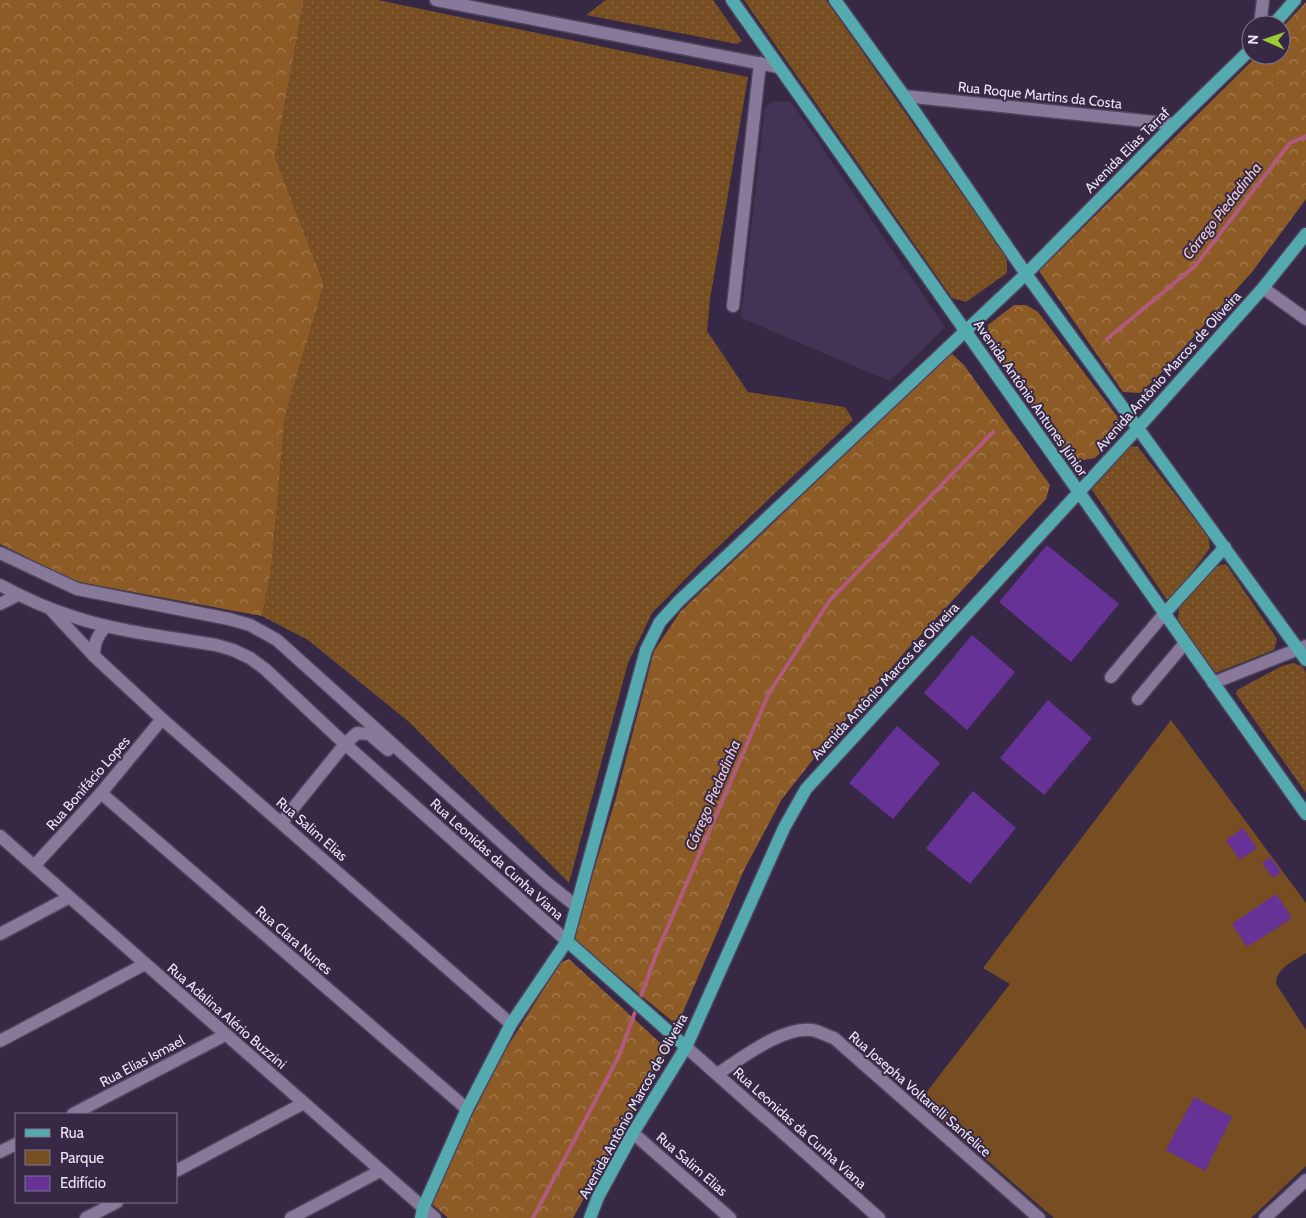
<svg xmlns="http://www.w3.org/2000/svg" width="1306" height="1218" font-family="Cabin,sans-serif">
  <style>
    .built { fill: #433355 }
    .grass { fill: url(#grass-dots) }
    .forest { fill: url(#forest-crowns) }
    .green { fill: #774e22 }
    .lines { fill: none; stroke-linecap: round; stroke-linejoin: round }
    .stream { stroke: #b15a7d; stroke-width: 4 }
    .building { fill: #673295 }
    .minor-casing { stroke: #4f445d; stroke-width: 15 }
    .major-casing { stroke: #4f445d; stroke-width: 15 }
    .minor { stroke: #88799a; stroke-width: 12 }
    .major { stroke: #54aaaf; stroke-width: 12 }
    .labels { text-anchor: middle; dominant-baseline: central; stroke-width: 4; stroke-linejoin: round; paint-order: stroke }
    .street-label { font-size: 14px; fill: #ece4f7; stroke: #372946 }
    .water-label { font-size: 15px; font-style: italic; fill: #edccd2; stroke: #372946 }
  </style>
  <defs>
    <pattern id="grass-dots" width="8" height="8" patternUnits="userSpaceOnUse" patternTransform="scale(1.25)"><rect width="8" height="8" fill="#774e22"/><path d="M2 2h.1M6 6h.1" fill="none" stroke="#8a6743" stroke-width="1.8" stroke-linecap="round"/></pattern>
    <pattern id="forest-crowns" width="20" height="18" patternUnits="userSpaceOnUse" patternTransform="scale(1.25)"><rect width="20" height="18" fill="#8d5c26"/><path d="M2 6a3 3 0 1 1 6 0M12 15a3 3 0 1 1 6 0" fill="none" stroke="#a37b51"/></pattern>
  </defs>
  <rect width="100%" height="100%" fill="#372946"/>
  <path class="built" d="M 774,101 L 791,102 L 945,327 L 890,381 L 741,318 L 765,107 Z"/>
  <g class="grass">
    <path d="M 304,0 L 378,0 L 748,77 L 710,299 L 707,331 L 748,392 L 845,407 L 853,420 L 701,563 L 652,613 L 628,663 L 569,883 L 409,722 L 308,640 L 262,616 L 271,572 L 285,416 L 324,284 L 275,157 Z"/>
    <path d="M 606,0 L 713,0 L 742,41 L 737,44 L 586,15 Z"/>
    <path d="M 744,0 L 826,0 L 1007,258 L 1007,273 L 966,302 L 952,298 Z"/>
    <path d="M 1137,446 L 1208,536 L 1210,548 L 1176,594 L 1167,600 L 1090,487 L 1127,447 Z"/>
    <path d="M 1226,564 L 1277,639 L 1274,650 L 1213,674 L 1178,621 L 1179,608 L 1209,572 L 1217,566 Z"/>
    <path d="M 1293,663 L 1302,666 L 1306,673 L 1306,793 L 1236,694 L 1237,690 L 1282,666 Z"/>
  </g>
  <g class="forest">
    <path d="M 0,0 L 304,0 L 275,157 L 324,284 L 285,416 L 271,572 L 262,616 L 74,581 L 0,544 Z"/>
    <path d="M 1306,2 L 1306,199 L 1252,272 L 1160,374 L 1140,393 L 1123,392 L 1039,271 L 1258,55 L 1281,55 L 1281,29 Z"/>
    <path d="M 1014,305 L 1026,305 L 1038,312 L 1117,416 L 1121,431 L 1095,458 L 1072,462 L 987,345 L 988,325 Z"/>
    <path d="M 951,353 L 964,365 L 1050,485 L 1046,499 L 905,652 L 826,743 L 782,799 L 744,870 L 680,1019 L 672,1021 L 573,939 L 615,801 L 654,651 L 680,612 Z"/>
    <path d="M 569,959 L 668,1050 L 573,1218 L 448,1218 L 432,1204 L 433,1195 L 493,1070 L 560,963 Z"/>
  </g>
  <path class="green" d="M 1171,720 L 1306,903 L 1306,953 C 1294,961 1276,968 1276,984 L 1306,1030 L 1306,1166 L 1251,1218 L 1054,1218 L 919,1102 L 1010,984 L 983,968 Z"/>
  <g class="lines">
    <g class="stream">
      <path d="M 1107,339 L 1195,266 L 1290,143 L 1306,136"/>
      <path d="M 639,1001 L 657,952 L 769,693 L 830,600 L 993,432"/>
      <path d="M 533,1218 L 618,1058 L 637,1007"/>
    </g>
  </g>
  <g class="building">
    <path d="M 1047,545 L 1119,604 L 1071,662 L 999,602 Z"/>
    <path d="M 972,635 L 1015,672 L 967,730 L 924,693 Z"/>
    <path d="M 1048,700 L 1092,738 L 1044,795 L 1000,758 Z"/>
    <path d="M 897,726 L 940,763 L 893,819 L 849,783 Z"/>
    <path d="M 973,791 L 1016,828 L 970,884 L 926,848 Z"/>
    <path d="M 1243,828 L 1257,848 L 1240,860 L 1226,840 Z"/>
    <path d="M 1270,857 L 1281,872 L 1273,878 L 1262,863 Z"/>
    <path d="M 1276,894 L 1292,918 L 1247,947 L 1232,924 Z"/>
    <path d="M 1194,1097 L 1232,1117 L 1205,1171 L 1166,1150 Z"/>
  </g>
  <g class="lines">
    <g class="minor-casing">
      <g id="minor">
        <path d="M 436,0 L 778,67"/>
        <path d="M 1260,25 L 1263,0"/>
        <path d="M 904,96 L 1174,124"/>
        <path d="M 1263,288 L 1306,319"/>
        <path d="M 733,306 L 760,63"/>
        <path d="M 0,553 L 77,589 L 229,619 L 250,625 L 277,640 L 547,883 L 576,906"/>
        <path d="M 0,585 C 24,598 48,609 74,617 C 119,632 169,637 216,645 L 233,650 L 250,658 L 265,669 L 345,744 L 567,941"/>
        <path d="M 0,604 L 18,595"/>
        <path d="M 52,611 L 94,656 L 162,719 L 511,1024"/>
        <path d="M 94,656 C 94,643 97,636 106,626"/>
        <path d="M 1111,677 L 1164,614"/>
        <path d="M 1213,683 L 1306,646"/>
        <path d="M 1138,699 L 1185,643"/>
        <path d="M 101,793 L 467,1109"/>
        <path d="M 282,822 L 345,744 L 357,733 L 369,734 L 388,750"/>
        <path d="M 0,836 L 435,1218"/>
        <path d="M 35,865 L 101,793 L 162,719"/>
        <path d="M 0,934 L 68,898"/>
        <path d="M 0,1041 L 145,964"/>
        <path d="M 686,1047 L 879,1218"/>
        <path d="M 717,1074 C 741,1059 782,1026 812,1030 C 819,1031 827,1036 834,1038 L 1039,1218"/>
        <path d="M 73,1114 L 225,1035"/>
        <path d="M 633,1133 L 730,1218"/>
        <path d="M 0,1152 L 16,1144"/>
        <path d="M 176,1171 L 304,1103"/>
        <path d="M 86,1218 L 117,1202"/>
        <path d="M 291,1218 L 380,1171"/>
        <path d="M 1265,1218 L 1306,1180"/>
      </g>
    </g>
    <g class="major-casing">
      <g id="major">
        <path d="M 732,0 L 1306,814"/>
        <path d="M 835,0 L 904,96 L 1026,274 L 1306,660"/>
        <path d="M 1273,25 L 1295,0"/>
        <path d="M 1164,614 L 1225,547"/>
        <path d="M 567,941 L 686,1047"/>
        <path d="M 421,1218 L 423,1208 L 467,1109 L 511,1024 L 567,941 L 646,650 L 660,622 L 679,601 L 1026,274 L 1174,124 L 1251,49"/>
        <path d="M 590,1218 L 598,1197 L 633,1133 L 686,1047 L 784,828 L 806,789 L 1138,428 L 1263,288 L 1306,234"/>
      </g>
    </g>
    <use href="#minor" class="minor"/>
    <use href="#major" class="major"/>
  </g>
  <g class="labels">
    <g class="street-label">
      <text transform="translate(1040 95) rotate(6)">Rua Roque Martins da Costa</text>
      <text transform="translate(1127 150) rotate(-45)">Avenida Elias Tarraf</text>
      <text transform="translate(1168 371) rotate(-48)">Avenida Antônio Marcos de Oliveira</text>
      <text transform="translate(1031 398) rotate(55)">Avenida Antônio Antunes Júnior</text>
      <text transform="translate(885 681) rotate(-47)">Avenida Antônio Marcos de Oliveira</text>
      <text transform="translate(88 783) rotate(-49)">Rua Bonifácio Lopes</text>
      <text transform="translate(312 829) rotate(41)">Rua Salim Elias</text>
      <text transform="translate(497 859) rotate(42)">Rua Leonidas da Cunha Viana</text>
      <text transform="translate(294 940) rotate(41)">Rua Clara Nunes</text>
      <text transform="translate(227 1016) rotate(41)">Rua Adalina Alério Buzzini</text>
      <text transform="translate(142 1061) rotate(-28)">Rua Elias Ismael</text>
      <text transform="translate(920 1094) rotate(41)">Rua Josepha Voltarelli Sanfelice</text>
      <text transform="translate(633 1106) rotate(-61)">Avenida Antônio Marcos de Oliveira</text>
      <text transform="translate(800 1128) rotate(42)">Rua Leonidas da Cunha Viana</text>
      <text transform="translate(692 1164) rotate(41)">Rua Salim Elias</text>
    </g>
    <g class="water-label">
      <text transform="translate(1222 211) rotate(-52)">Córrego Piedadinha</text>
      <text transform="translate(713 795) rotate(-67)">Córrego Piedadinha</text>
    </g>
  </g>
  <rect x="15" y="1113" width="162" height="90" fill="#372946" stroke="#7f748d"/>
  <rect x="25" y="1129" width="25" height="8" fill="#54aaaf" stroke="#7f748d"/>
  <text x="60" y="1138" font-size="15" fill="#ece4f7">Rua</text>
  <rect x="25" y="1150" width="25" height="15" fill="#774e22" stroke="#7f748d"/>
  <text x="60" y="1163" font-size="15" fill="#ece4f7">Parque</text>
  <rect x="25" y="1176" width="25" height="15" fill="#673295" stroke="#7f748d"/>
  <text x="60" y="1188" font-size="15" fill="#ece4f7">Edifício</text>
  <g transform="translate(1266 40) rotate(272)"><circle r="24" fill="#372946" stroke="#7f748d"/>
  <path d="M0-4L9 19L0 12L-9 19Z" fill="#9cca31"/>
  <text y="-8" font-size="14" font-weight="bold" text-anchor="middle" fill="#ece4f7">N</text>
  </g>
</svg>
